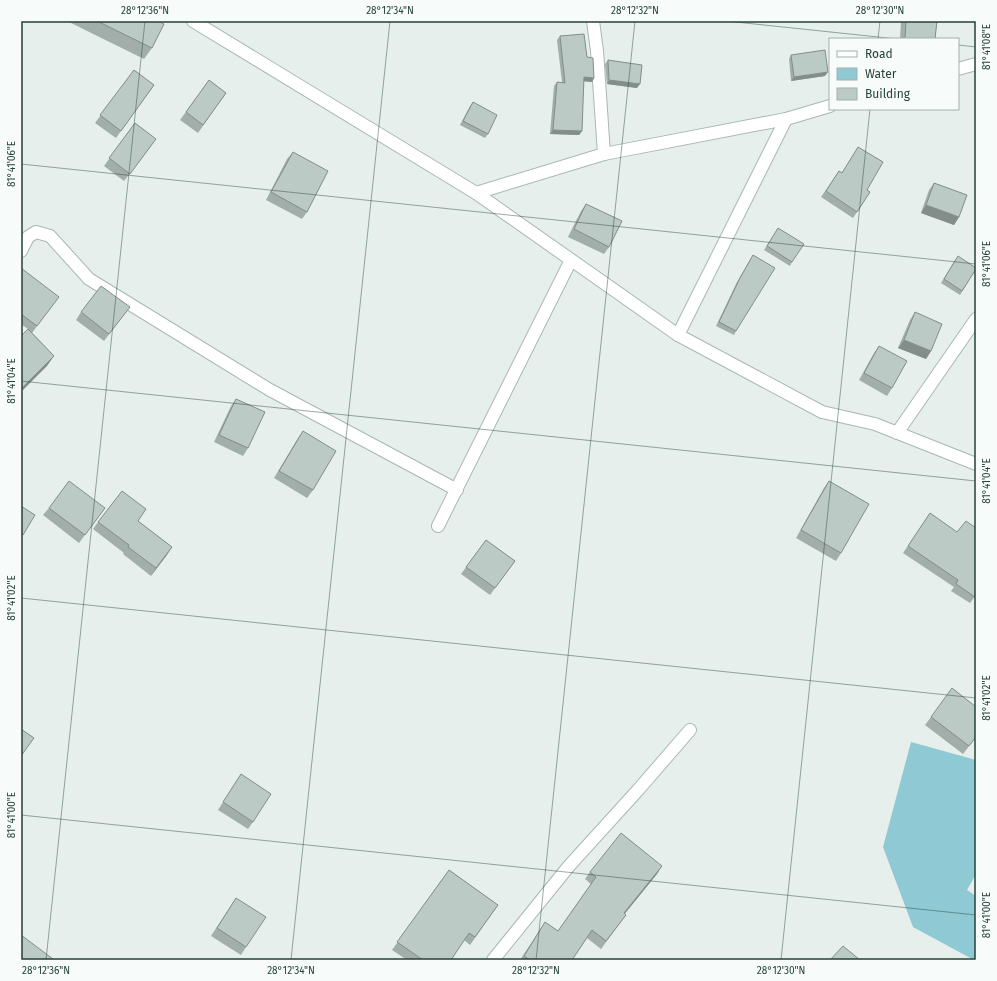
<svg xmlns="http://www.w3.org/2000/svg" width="997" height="981" font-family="'Fira Sans',sans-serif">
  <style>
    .water { fill: #8ec9d4 }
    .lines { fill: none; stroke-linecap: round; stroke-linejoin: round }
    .street-casing { stroke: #a8b8b2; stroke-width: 14 }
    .street { stroke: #fff; stroke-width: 12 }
    .wall { fill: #a1aea9 }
    .shaded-wall { fill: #838d89 }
    .building { fill: #bbcac4; stroke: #838d89 }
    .ticks { fill: none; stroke: #24423a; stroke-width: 1; stroke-opacity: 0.45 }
    .neatline { fill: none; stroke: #24423a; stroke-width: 1.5 }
    .ticks-label { font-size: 10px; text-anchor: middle; fill: #24423a }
  </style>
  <rect width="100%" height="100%" fill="#e6efeb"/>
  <path class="water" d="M 911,742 L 976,760 L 976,874 L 967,890 L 976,896 L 976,960 L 974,960 L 913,927 L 883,847 Z"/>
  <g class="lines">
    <g class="street-casing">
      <g id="street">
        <path d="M 193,21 L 476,193 L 678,335 L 822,412 L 875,424 L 976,464"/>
        <path d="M 593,21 L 597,51 L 604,154"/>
        <path d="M 958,69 L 976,64"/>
        <path d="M 476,193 L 604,154 L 786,119 L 830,106"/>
        <path d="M 21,251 L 28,237 L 36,232 L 50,236 L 89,279 L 270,390 L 457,490"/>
        <path d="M 678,335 L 786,119"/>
        <path d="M 897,433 L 976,319"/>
        <path d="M 438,526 L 571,260"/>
        <path d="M 493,960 L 569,866 L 638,790 L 690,730"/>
      </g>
    </g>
    <use href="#street" class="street"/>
  </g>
  <g class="wall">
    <path d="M 67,21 L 158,21 L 152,48 L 144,59 Z"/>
    <path d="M 901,21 L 937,21 L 935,39 L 900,39 Z"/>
    <path d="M 974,21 L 976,21 L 976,32 Z"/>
    <path d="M 560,36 L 587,57 L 594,78 L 592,82 L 583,81 L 582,131 L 579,135 L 550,134 L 554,86 L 557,82 L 562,82 L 557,40 Z"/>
    <path d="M 791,55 L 825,76 L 791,81 L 789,59 Z"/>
    <path d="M 608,60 L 637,88 L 607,84 L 605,64 Z"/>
    <path d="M 134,70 L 154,85 L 116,138 L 95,123 Z"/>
    <path d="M 209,80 L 226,93 L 198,133 L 180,120 Z"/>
    <path d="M 473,102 L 488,134 L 485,138 L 460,125 L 470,106 Z"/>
    <path d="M 135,123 L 151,146 L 124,181 L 104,166 Z"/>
    <path d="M 858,147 L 867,190 L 870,192 L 853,218 L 821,197 L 839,171 L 842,173 Z"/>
    <path d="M 293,152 L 307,212 L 302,219 L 266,200 L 287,159 Z"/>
    <path d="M 934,183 L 959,217 L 954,225 L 921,213 L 929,190 Z"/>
    <path d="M 586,204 L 609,247 L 604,254 L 568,237 L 581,211 Z"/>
    <path d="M 778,228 L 792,262 L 790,266 L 764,250 Z"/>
    <path d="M 753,255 L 736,331 L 734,335 L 716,326 L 737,282 Z"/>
    <path d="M 955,260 L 976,269 L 960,295 L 941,283 Z"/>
    <path d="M 21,268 L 54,303 L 32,333 L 29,330 L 54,356 L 46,367 L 28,329 L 21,324 Z"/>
    <path d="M 130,307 L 104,341 L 76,320 L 81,312 Z"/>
    <path d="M 915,312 L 931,351 L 926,359 L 898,348 L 910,320 Z"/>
    <path d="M 879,346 L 892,388 L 887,396 L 859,380 L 874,353 Z"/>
    <path d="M 236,399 L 248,448 L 243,456 L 214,442 L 231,406 Z"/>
    <path d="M 303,431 L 313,490 L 307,498 L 274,478 L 298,438 Z"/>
    <path d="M 829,481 L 841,553 L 836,561 L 796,538 L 824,488 Z"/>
    <path d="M 49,508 L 105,508 L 79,543 L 43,515 Z"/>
    <path d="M 930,513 L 976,595 L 970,603 L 951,591 L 954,587 L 903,553 Z"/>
    <path d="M 138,521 L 172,547 L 151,576 L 123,554 L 124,553 L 93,529 L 98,522 Z"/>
    <path d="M 486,540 L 515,561 L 490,595 L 461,574 Z"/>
    <path d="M 976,707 L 976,737 L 963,754 L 925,725 L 931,717 Z"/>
    <path d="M 241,774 L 253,822 L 248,829 L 218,810 Z"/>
    <path d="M 449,870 L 498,905 L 470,945 L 464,940 L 451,960 L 407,960 L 392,950 Z"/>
    <path d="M 590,872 L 657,874 L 624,914 L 626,915 L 601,949 L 587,938 L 572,960 L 520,960 L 545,922 L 558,931 L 591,884 L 585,879 Z"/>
    <path d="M 236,898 L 246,947 L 241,955 L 211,936 Z"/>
  </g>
  <g class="shaded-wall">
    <path d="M 828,72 L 825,76 L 791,81 L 794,77 Z"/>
    <path d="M 584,77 L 594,78 L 592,82 L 581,81 Z"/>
    <path d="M 609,80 L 640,84 L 637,88 L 607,84 Z"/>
    <path d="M 553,130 L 582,131 L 579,135 L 550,134 Z"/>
    <path d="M 926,205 L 959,217 L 954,225 L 921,213 Z"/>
    <path d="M 904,340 L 931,351 L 926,359 L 898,348 Z"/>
    <path d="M 54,356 L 46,367 L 21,392 L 21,389 Z"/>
    <path d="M 172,547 L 167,555 L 151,576 L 156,568 Z"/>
    <path d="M 662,866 L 657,874 L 619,921 L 624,913 Z"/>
  </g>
  <g class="building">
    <path d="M 97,21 L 158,21 L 164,24 L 152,48 Z"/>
    <path d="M 906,21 L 937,21 L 935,39 L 905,39 Z"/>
    <path d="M 584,34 L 587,57 L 593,58 L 594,78 L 584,77 L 582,131 L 553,130 L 557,82 L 565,83 L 560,36 Z"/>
    <path d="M 825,50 L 828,72 L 794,77 L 791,55 Z"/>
    <path d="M 608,60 L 642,65 L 640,84 L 609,80 Z"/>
    <path d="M 134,70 L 154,85 L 121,131 L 100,115 Z"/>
    <path d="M 209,80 L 226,93 L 203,125 L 186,112 Z"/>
    <path d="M 473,102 L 497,115 L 488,134 L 463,121 Z"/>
    <path d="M 135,123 L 156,139 L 130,174 L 109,158 Z"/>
    <path d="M 858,147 L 883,162 L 867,190 L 870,192 L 857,212 L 826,191 L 839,171 L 842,173 Z"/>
    <path d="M 293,152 L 328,171 L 307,212 L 271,192 Z"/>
    <path d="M 934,183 L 967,195 L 959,217 L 926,205 Z"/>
    <path d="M 586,204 L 622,221 L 609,247 L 574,229 Z"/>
    <path d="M 778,228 L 804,244 L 792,262 L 767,246 Z"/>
    <path d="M 753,255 L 775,268 L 736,331 L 719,322 L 740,278 Z"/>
    <path d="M 958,256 L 976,268 L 976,269 L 962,291 L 944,279 Z"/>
    <path d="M 21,268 L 59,297 L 37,326 L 21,314 Z"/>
    <path d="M 101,286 L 130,307 L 109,334 L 81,312 Z"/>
    <path d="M 915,312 L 942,324 L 931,351 L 904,340 Z"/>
    <path d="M 28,329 L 54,356 L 21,389 L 21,336 Z"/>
    <path d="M 879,346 L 907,361 L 892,388 L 864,373 Z"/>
    <path d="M 236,399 L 265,412 L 248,448 L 219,435 Z"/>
    <path d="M 303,431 L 336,451 L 313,490 L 279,471 Z"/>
    <path d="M 69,481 L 105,508 L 85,535 L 49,508 Z"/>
    <path d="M 829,481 L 869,504 L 841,553 L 801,530 Z"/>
    <path d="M 122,491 L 146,509 L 138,521 L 172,547 L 156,568 L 128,547 L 129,545 L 98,522 Z"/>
    <path d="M 21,506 L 35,515 L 23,535 L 21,533 Z"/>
    <path d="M 930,513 L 957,532 L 966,521 L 976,528 L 976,595 L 975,597 L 956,584 L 958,580 L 908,546 Z"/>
    <path d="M 486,540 L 515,561 L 495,588 L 466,567 Z"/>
    <path d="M 952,688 L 976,707 L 976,737 L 969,746 L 931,717 Z"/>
    <path d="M 21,729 L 34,738 L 21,756 Z"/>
    <path d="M 241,774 L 271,794 L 253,822 L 223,802 Z"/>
    <path d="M 621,833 L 662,866 L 624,913 L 626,915 L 606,941 L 592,930 L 572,960 L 530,960 L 524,956 L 545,922 L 558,931 L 596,877 L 590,872 Z"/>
    <path d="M 449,870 L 498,905 L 475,937 L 469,933 L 451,960 L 423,960 L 397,942 Z"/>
    <path d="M 236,898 L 266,917 L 246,947 L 217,928 Z"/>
    <path d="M 21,935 L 53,959 L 52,960 L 21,960 Z"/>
    <path d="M 843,946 L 860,960 L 830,960 Z"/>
  </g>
  <path class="ticks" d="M 726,21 L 897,39M 878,39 L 880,21M 958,45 L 976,47M 21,164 L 976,264M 21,381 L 976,481M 21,598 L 976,698M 21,815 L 976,915M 46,960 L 145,21M 291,960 L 390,21M 536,960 L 635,21M 781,960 L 870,109"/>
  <rect width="997" height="981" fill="none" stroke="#f7fbf9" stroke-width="44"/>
  <rect x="829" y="38" width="130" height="72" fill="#f7fbf9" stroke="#a3b1ad"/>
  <rect x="837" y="51" width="20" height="6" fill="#ffffff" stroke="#a3b1ad"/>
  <text x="865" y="58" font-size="12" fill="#24423a">Road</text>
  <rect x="837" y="68" width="20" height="12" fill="#8ec9d4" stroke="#a3b1ad"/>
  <text x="865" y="78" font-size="12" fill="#24423a">Water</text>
  <rect x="837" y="88" width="20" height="12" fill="#bbcac4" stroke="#a3b1ad"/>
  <text x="865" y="98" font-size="12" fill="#24423a">Building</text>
  <rect x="22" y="22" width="953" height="937" class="neatline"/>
  <g class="ticks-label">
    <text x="145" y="14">28°12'36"N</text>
    <text x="390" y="14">28°12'34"N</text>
    <text x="635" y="14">28°12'32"N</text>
    <text x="880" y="14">28°12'30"N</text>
    <text transform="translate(986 47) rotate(-90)" y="4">81°41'08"E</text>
    <text transform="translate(11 164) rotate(-90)" y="4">81°41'06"E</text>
    <text transform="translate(986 264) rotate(-90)" y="4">81°41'06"E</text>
    <text transform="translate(11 381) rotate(-90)" y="4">81°41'04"E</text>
    <text transform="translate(986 481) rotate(-90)" y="4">81°41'04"E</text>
    <text transform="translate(11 598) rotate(-90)" y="4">81°41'02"E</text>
    <text transform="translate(986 698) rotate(-90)" y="4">81°41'02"E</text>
    <text transform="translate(11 815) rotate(-90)" y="4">81°41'00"E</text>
    <text transform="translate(986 915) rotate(-90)" y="4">81°41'00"E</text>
    <text x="46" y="974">28°12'36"N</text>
    <text x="291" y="974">28°12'34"N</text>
    <text x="536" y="974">28°12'32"N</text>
    <text x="781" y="974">28°12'30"N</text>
  </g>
</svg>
